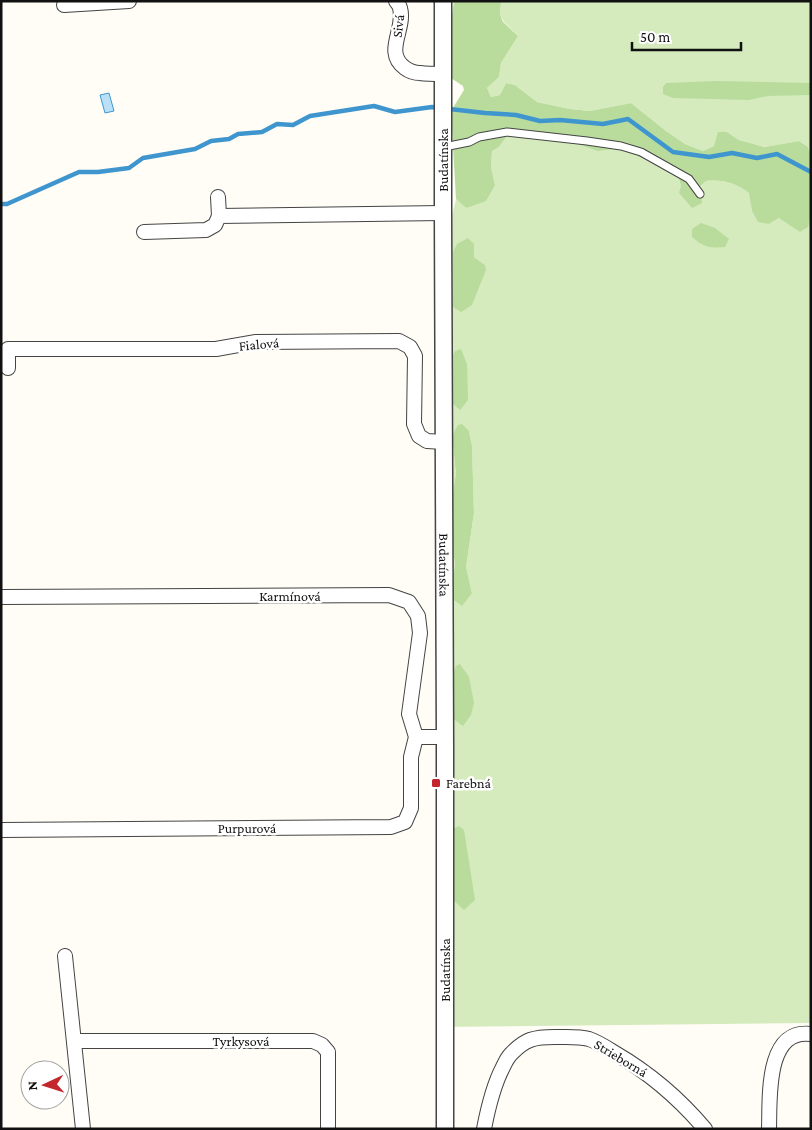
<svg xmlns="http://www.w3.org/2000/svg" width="812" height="1130" font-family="'Crimson Pro',serif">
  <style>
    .green { fill: #d5ebbd; fill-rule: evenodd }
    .forest { fill: #b9dc9c }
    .water { fill: #b9e0f7; stroke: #3f96cf }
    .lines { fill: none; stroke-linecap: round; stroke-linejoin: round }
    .stream { stroke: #3f96cf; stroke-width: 4.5 }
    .service-casing { stroke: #444; stroke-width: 9 }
    .minor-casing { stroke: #444; stroke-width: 16 }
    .tertiary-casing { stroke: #444; stroke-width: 19 }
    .service { stroke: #fff; stroke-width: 7 }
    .minor { stroke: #fff; stroke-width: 14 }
    .tertiary { stroke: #fff; stroke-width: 16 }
    .poi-dot { fill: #c4262e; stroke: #fff; stroke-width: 2 }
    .labels { text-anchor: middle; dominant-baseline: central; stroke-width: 5; stroke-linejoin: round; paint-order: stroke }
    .street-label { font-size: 14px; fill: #111; stroke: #fff }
    .poi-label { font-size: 14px; fill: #111; stroke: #fff; text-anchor: start }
  </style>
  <rect width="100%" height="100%" fill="#fffdf5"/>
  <g class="green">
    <path d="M 501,1 L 811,1 L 811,156 L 808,147 L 799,141 L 766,147 L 739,140 L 727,132 L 714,146 L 703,151 L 685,144 L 666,131 L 631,103 L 590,111 L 570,109 L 537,102 L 515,85 L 506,83 L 500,95 L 491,97 L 487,88 L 499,77 L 501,63 L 518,36 L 504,22 L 500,14 Z"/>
    <path d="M 520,131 L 618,147 L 649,161 L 678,176 L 681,186 L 699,189 L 706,181 C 721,179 737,183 750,193 L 752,211 L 769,224 L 779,218 L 811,215 L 811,1023 L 437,1027 L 437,280 L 456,199 L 466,208 L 495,185 L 491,167 L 492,151 L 499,147 L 507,136 ZM 474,244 L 474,257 L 485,265 L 453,252 ZM 469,431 L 472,446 L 474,513 L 466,567 L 472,593 L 451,598 L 455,562 L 452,545 L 452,497 L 456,474 L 452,436 Z"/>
  </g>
  <g class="forest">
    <path d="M 454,1 L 501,1 L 500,14 L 503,22 L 518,36 L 501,63 L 499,77 L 487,88 L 491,97 L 500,95 L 506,83 L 515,85 L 537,102 L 570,109 L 590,111 L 631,103 L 666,131 L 685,144 L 703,151 L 714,146 L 718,132 L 727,132 L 739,140 L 765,147 L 799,141 L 808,147 L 811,156 L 811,215 L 808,227 L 800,232 L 779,218 L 769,224 L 758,222 L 752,211 L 749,193 C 737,183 721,179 706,181 L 699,188 L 702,203 L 692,208 L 679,193 L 681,186 L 678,176 L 649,161 L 618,148 L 598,151 L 558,137 L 520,131 L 507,136 L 499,147 L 492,151 L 491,167 L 495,185 L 486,201 L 466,208 L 456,199 L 451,111 L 464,90 L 463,86 L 451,78 L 447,50 Z"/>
    <path d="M 717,81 L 811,83 L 811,95 L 768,96 L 749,100 L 673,98 L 663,94 L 663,87 L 666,83 Z"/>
    <path d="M 701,223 L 715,228 L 729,239 L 725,247 C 709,248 705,248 692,237 L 692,229 Z"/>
    <path d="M 468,238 L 474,244 L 474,257 L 485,265 L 486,270 L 472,305 L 461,312 L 453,307 L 453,252 L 457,244 Z"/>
    <path d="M 461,349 L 467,364 L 468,400 L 460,410 L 451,402 L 450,361 L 455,351 Z"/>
    <path d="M 462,424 L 469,431 L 472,446 L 474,513 L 466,567 L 472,593 L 462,606 L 451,598 L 455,563 L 452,545 L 452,497 L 456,474 L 452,436 L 458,425 Z"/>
    <path d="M 460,664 L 469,677 L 474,703 L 471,715 L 463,726 L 452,718 L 451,680 L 456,666 Z"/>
    <path d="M 459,826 L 464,830 L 475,900 L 464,910 L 451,898 L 452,829 Z"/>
  </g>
  <path class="water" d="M 109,93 L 114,111 L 105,113 L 100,95 Z"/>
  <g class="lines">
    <path class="stream" d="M 1,204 L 7,204 L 79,172 L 98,172 L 129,168 L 143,158 L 195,149 L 211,141 L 229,139 L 238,134 L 262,132 L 277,124 L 293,125 L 310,116 L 374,106 L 395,112 L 432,107 L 485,113 L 516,115 L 540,121 L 560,120 L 603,124 L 628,119 L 673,152 L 709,157 L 732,153 L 757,158 L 777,154 L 811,172"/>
    <g class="service-casing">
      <path id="service" d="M 444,147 L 469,142 L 479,137 L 507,132 L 587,141 L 621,146 L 641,152 L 689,179 L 700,194"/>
    </g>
    <g class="minor-casing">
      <g id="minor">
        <path d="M 396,1 C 398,4 400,6 400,8 C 406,29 383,52 405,68 C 409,71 415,73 420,73 C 427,74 436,74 444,74"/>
        <path d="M 64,5 L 129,1"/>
        <path d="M 218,197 L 219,216"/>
        <path d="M 144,232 L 206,230 L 215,225 L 219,216 L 443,213"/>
        <path d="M 8,368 L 8,349 L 216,349 L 256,342 L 399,341 L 410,347 L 415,356 L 414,424 L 419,436 L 427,441 L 444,442"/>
        <path d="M 1,597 L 389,595 L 409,602 L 418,616 L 420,633 L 409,714 L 416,737 L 411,757 L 411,808 L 405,822 L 391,827 L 1,830"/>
        <path d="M 416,737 L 445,737"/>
        <path d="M 65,956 L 83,1129"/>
        <path d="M 74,1041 L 313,1041 L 322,1045 L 328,1052 L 328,1129"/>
        <path d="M 484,1129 C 488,1108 493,1086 503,1067 C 505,1063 507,1058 511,1054 C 525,1039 534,1037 555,1037 C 565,1037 578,1036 589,1039 C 598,1042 607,1048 615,1053 C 651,1074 678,1097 705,1129"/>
        <path d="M 769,1129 C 770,1099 765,1028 811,1034"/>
      </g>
    </g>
    <g class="tertiary-casing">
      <g id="tertiary">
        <path id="s1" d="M 443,1 L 443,213 L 445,744 L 445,1129"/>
      </g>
    </g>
    <use href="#service" class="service"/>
    <use href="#minor" class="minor"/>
    <use href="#tertiary" class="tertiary"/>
  </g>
  <rect class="poi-dot" x="431" y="778" width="10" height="10" rx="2.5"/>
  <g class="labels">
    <g class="street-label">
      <text transform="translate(398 26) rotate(-83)">Sivá</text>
      <text transform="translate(443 160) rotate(-90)">Budatínska</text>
      <text transform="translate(259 344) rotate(-5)">Fialová</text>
      <text stroke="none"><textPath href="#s1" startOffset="564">Budatínska</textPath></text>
      <text x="290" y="596">Karmínová</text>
      <text x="247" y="828">Purpurová</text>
      <text transform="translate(445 970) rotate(-90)">Budatínska</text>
      <text x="241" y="1041">Tyrkysová</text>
      <text transform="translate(621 1058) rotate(31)">Strieborná</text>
    </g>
    <g class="poi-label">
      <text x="446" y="783">Farebná</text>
    </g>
  </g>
  <rect width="812" height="1130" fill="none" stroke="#111111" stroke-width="5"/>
  <g transform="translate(45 1085) rotate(266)"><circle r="24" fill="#ffffff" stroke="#a0a0a0"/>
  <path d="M0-4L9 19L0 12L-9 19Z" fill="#c4262e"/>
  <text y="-8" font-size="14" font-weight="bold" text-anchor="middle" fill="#111111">N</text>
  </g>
  <path d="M632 42v8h109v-8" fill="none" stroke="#111111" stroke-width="2.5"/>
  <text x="640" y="42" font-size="15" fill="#111111" stroke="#ffffff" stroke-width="4" paint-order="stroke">50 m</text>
</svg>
